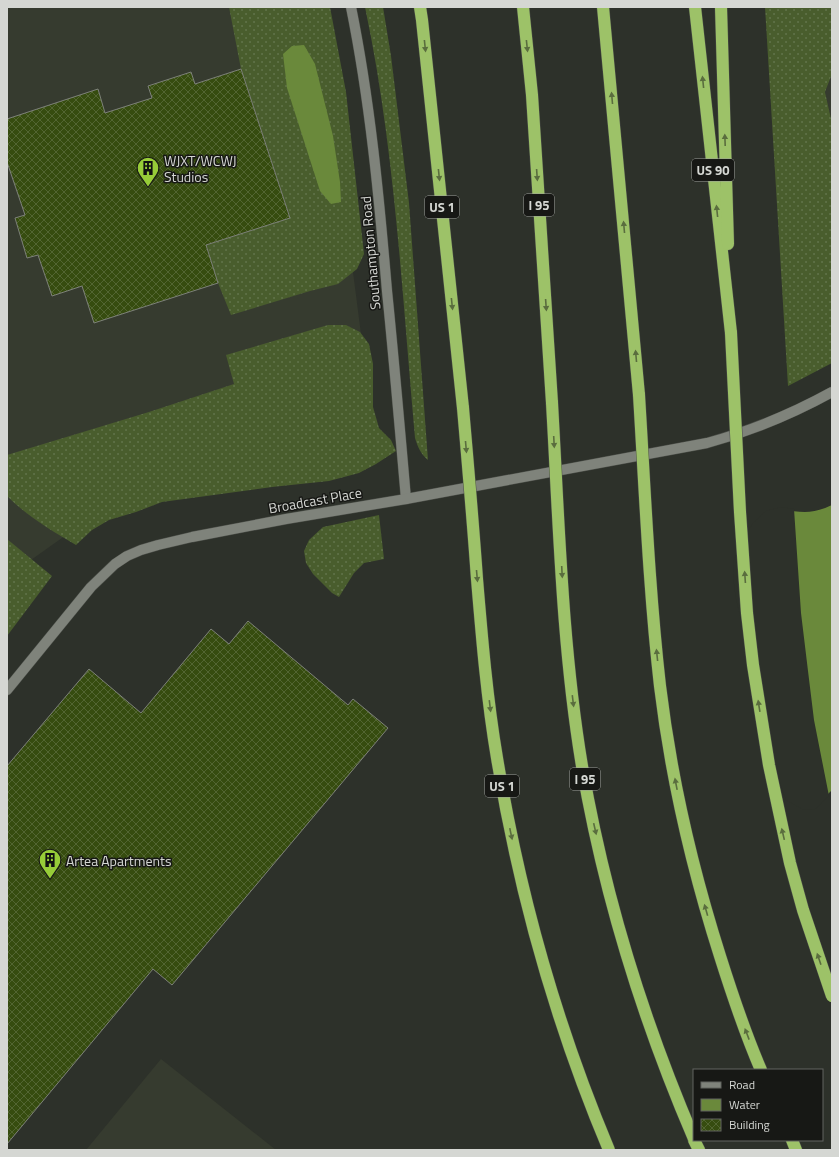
<svg xmlns="http://www.w3.org/2000/svg" width="839" height="1157" font-family="'Titillium Web',sans-serif">
  <style>
    .built { fill: #363b2f }
    .grass { fill: url(#grass-dots) }
    .water { fill: #6a893b }
    .pier { fill: #2d312a }
    .building { fill: url(#building-cross-hatch); stroke: #7d8179 }
    .lines { fill: none; stroke-linecap: round; stroke-linejoin: round }
    .minor-casing { stroke: #4b4e48; stroke-width: 11 }
    .motorway-casing { stroke: #4b4e48; stroke-width: 13 }
    .minor { stroke: #7f837b; stroke-width: 10 }
    .motorway { stroke: #9dc268; stroke-width: 12 }
    .motorway-bridge-casing { stroke: #4b4e48; stroke-width: 13; stroke-linecap: butt }
    .motorway-bridge { stroke: #9dc268; stroke-width: 12 }
    .oneway { fill: #5a6d3e }
    .labels { text-anchor: middle; dominant-baseline: central; stroke-width: 3; stroke-linejoin: round; paint-order: stroke }
    .shield { fill: #171815; stroke: #9c9e9a; stroke-width: 1 }
    .shield-label { font-size: 13px; font-weight: bold; fill: #d5d7d3 }
    .poi-label { font-size: 14px; fill: #d5d7d3; stroke: #171815; text-anchor: start }
    .street-label { font-size: 14px; fill: #d5d7d3; stroke: #171815 }
  </style>
  <defs>
    <pattern id="grass-dots" width="8" height="8" patternUnits="userSpaceOnUse"><rect width="8" height="8" fill="#495d2d"/><path d="M2 2h.1M6 6h.1" fill="none" stroke="#62744b" stroke-width="1.8" stroke-linecap="round"/></pattern>
    <pattern id="building-cross-hatch" width="8" height="8" patternUnits="userSpaceOnUse"><rect width="8" height="8" fill="#364c0f"/><path d="M0 0l8 8M0 8l8-8" fill="none" stroke="#526531"/></pattern>
  </defs>
  <rect width="100%" height="100%" fill="#2d312a"/>
  <g class="built">
    <path d="M 7,7 L 319,7 L 367,381 L 100,511 L 7,577 Z"/>
    <path d="M 832,74 L 832,123 L 825,92 Z"/>
    <path d="M 161,1059 L 276,1150 L 86,1150 Z"/>
  </g>
  <g class="grass">
    <path d="M 229,7 L 330,7 L 346,92 L 364,254 L 357,269 L 338,284 L 310,291 L 231,315 L 218,283 L 206,245 L 290,217 L 241,69 Z"/>
    <path d="M 365,7 L 383,7 L 391,56 L 409,203 L 428,460 C 421,454 418,448 415,438 C 402,294 395,149 365,7 Z"/>
    <path d="M 765,7 L 832,7 L 832,74 L 825,92 L 832,123 L 832,363 L 788,386 Z"/>
    <path d="M 328,325 L 346,325 L 360,332 L 369,344 L 373,364 L 373,407 L 379,428 L 391,440 L 396,451 L 376,464 L 359,473 L 329,481 L 272,487 L 162,502 L 136,512 L 109,520 L 92,530 L 76,545 C 52,531 27,516 7,496 L 7,455 L 149,412 L 234,384 L 226,355 Z"/>
    <path d="M 379,515 L 384,559 L 364,563 L 354,573 L 339,597 L 332,593 L 313,574 L 306,563 L 304,551 L 309,540 L 323,527 Z"/>
    <path d="M 7,539 L 52,576 L 7,636 Z"/>
  </g>
  <g class="water">
    <path d="M 304,45 L 315,64 L 333,136 L 340,182 L 341,202 L 331,204 L 320,191 L 287,88 L 283,54 L 292,46 Z"/>
    <path d="M 832,505 L 832,790 L 814,808 L 782,509 C 802,513 813,514 832,505 Z"/>
  </g>
  <path class="pier" d="M 781,507 L 794,509 L 801,613 L 808,671 L 814,720 L 829,796 L 814,810 L 802,809 L 786,800 L 778,777 L 736,599 L 733,577 L 734,560 L 743,539 L 753,523 L 766,511 Z"/>
  <g class="building">
    <path d="M 241,69 L 290,218 L 206,245 L 218,283 L 94,323 L 82,286 L 52,296 L 38,255 L 27,258 L 15,218 L 25,215 L 7,162 L 7,119 L 98,89 L 105,113 L 152,98 L 148,86 L 191,72 L 195,84 Z"/>
    <path d="M 248,621 L 348,705 L 353,699 L 388,728 L 172,985 L 153,969 L 7,1144 L 7,766 L 89,669 L 141,713 L 211,629 L 229,644 Z"/>
  </g>
  <g class="lines">
    <g class="minor-casing">
      <g id="minor">
        <path d="M 351,7 C 370,101 379,196 387,291 C 394,360 400,430 406,499"/>
        <path d="M 7,690 L 91,587 L 115,564 L 127,556 L 141,550 L 158,545 L 192,537 L 286,519 L 406,499 L 707,443 C 751,431 792,414 832,392"/>
      </g>
    </g>
    <g class="motorway-casing">
      <g id="motorway">
        <path d="M 420,7 L 422,20 L 463,408"/>
        <path d="M 523,7 L 532,95 L 552,403"/>
        <path d="M 603,7 L 639,395"/>
        <path d="M 695,7 L 731,333"/>
        <path d="M 721,7 L 728,244"/>
        <path d="M 694,1140 L 699,1150"/>
        <path d="M 792,1140 L 796,1150"/>
      </g>
    </g>
    <use href="#minor" class="minor"/>
    <use href="#motorway" class="motorway"/>
    <g class="motorway-bridge-casing">
      <g id="motorway-bridge">
        <path d="M 731,333 L 740,512 L 747,613 L 753,665 L 769,765 L 790,863 L 803,910 L 832,996"/>
        <path d="M 639,395 C 645,492 649,589 660,686 C 671,777 692,868 720,956 C 732,994 745,1033 761,1070"/>
        <path d="M 552,403 C 559,524 562,646 582,766 C 604,894 643,1020 694,1139"/>
        <path d="M 463,408 C 468,465 473,522 477,579 C 482,639 487,699 497,758 C 519,892 556,1024 609,1150"/>
      </g>
    </g>
    <use href="#motorway-bridge" class="motorway-bridge"/>
  </g>
  <defs><path id="oneway-solid" d="M-6-.8H1V-3.2L6.5 0L1 3.2V.8H-6Z"/></defs>
  <g class="oneway">
    <use href="#oneway-solid" transform="translate(425 46) rotate(84)"/>
    <use href="#oneway-solid" transform="translate(527 46) rotate(84)"/>
    <use href="#oneway-solid" transform="translate(703 82) rotate(-96)"/>
    <use href="#oneway-solid" transform="translate(612 98) rotate(-95)"/>
    <use href="#oneway-solid" transform="translate(725 140) rotate(-92)"/>
    <use href="#oneway-solid" transform="translate(439 175) rotate(84)"/>
    <use href="#oneway-solid" transform="translate(537 175) rotate(86)"/>
    <use href="#oneway-solid" transform="translate(717 211) rotate(-96)"/>
    <use href="#oneway-solid" transform="translate(624 227) rotate(-95)"/>
    <use href="#oneway-solid" transform="translate(452 304) rotate(84)"/>
    <use href="#oneway-solid" transform="translate(546 305) rotate(86)"/>
    <use href="#oneway-solid" transform="translate(636 356) rotate(-95)"/>
    <use href="#oneway-solid" transform="translate(554 442) rotate(87)"/>
    <use href="#oneway-solid" transform="translate(466 447) rotate(85)"/>
    <use href="#oneway-solid" transform="translate(562 572) rotate(87)"/>
    <use href="#oneway-solid" transform="translate(477 576) rotate(85)"/>
    <use href="#oneway-solid" transform="translate(745 577) rotate(-94)"/>
    <use href="#oneway-solid" transform="translate(657 655) rotate(-96)"/>
    <use href="#oneway-solid" transform="translate(573 701) rotate(83)"/>
    <use href="#oneway-solid" transform="translate(490 706) rotate(83)"/>
    <use href="#oneway-solid" transform="translate(759 706) rotate(-99)"/>
    <use href="#oneway-solid" transform="translate(676 784) rotate(-101)"/>
    <use href="#oneway-solid" transform="translate(595 829) rotate(77)"/>
    <use href="#oneway-solid" transform="translate(511 834) rotate(78)"/>
    <use href="#oneway-solid" transform="translate(783 834) rotate(-103)"/>
    <use href="#oneway-solid" transform="translate(706 910) rotate(-106)"/>
    <use href="#oneway-solid" transform="translate(819 959) rotate(-109)"/>
    <use href="#oneway-solid" transform="translate(747 1034) rotate(-111)"/>
  </g>
  <defs>
    <g id="building-pin" transform="scale(1.15)"><path d="M0 17L-7.5 6A9.5 9.5 0 1 1 7.5 6Z" fill="#97cc38" stroke="#171815"/><path d="M-4-6H4V6H1V3H-1V6H-4ZM-2.5-4.3h1.7v1.8h-1.7ZM.8-4.3h1.7v1.8H.8ZM-2.5-1h1.7V.8h-1.7ZM.8-1h1.7V.8H.8Z" fill="#111"/></g>
  </defs>
  <g fill-rule="evenodd">
    <use href="#building-pin" x="148" y="168"/>
    <use href="#building-pin" x="50" y="860"/>
  </g>
  <g class="labels">
    <g class="shield">
      <rect x="692" y="159" width="42" height="22" rx="3"/>
      <rect x="524" y="194" width="30" height="22" rx="3"/>
      <rect x="425" y="196" width="34" height="22" rx="3"/>
      <rect x="570" y="768" width="30" height="22" rx="3"/>
      <rect x="485" y="775" width="34" height="22" rx="3"/>
    </g>
    <g class="shield-label">
      <text x="713" y="170">US 90</text>
      <text x="539" y="205">I 95</text>
      <text x="442" y="207">US 1</text>
      <text x="585" y="779">I 95</text>
      <text x="502" y="786">US 1</text>
    </g>
    <g class="poi-label">
      <text x="164" y="160">WJXT/WCWJ<tspan x="164" dy="16">Studios</tspan></text>
      <text x="66" y="860">Artea Apartments</text>
    </g>
    <g class="street-label">
      <text transform="translate(370 253) rotate(-95)">Southampton Road</text>
      <text transform="translate(315 500) rotate(-10)">Broadcast Place</text>
    </g>
  </g>
  <rect width="839" height="1157" fill="none" stroke="#d5d7d3" stroke-width="16"/>
  <rect x="693" y="1069" width="130" height="72" fill="#171815" stroke="#636461"/>
  <rect x="701" y="1082" width="20" height="6" fill="#7f837b" stroke="#636461"/>
  <text x="729" y="1089" font-size="12" fill="#d5d7d3">Road</text>
  <rect x="701" y="1099" width="20" height="12" fill="#6a893b" stroke="#636461"/>
  <text x="729" y="1109" font-size="12" fill="#d5d7d3">Water</text>
  <rect x="701" y="1119" width="20" height="12" fill="url(#building-cross-hatch)" stroke="#636461"/>
  <text x="729" y="1129" font-size="12" fill="#d5d7d3">Building</text>
</svg>
